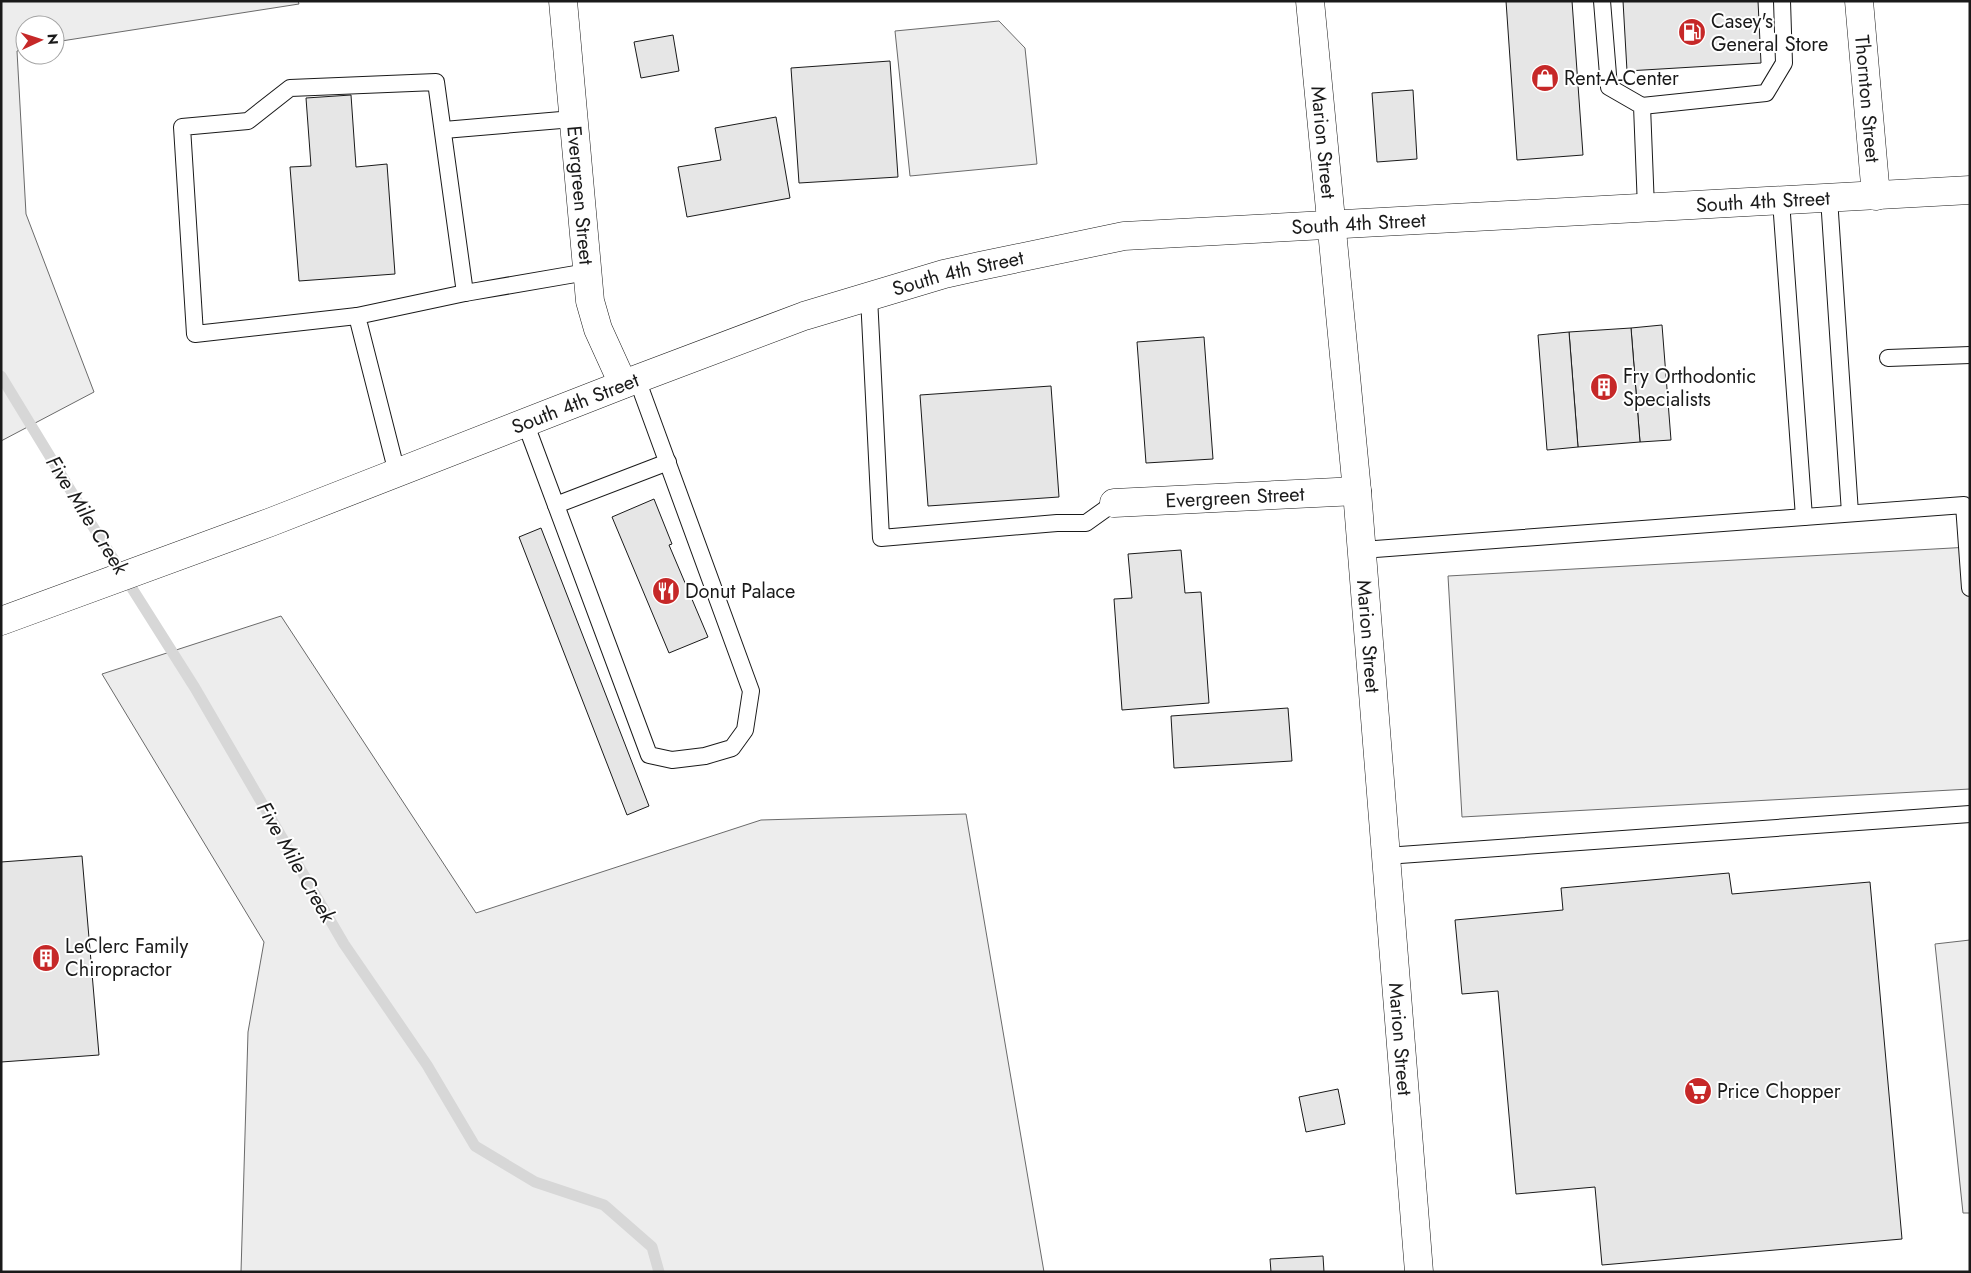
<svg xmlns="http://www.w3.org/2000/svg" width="1971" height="1273" font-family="Jost,sans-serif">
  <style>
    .built { fill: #ededed; stroke: #6a6a6a }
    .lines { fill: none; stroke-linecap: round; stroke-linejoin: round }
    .stream { stroke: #d7d7d7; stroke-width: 11 }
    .building { fill: #e6e6e6; stroke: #1a1a1a }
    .lane-casing { stroke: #1a1a1a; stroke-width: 18 }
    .street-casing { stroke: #1a1a1a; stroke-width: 29 }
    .secondary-casing { stroke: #1a1a1a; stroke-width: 29 }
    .highway-casing { stroke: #1a1a1a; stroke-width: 29 }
    .lane { stroke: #fff; stroke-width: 16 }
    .street { stroke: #fff; stroke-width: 28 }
    .secondary { stroke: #fff; stroke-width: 28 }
    .highway { stroke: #fff; stroke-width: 28 }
    .labels { text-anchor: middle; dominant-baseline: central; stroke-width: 4; stroke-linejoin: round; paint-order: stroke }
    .poi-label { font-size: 20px; fill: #1a1a1a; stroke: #fff; text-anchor: start }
    .street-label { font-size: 20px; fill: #1a1a1a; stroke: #fff }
    .water-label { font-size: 21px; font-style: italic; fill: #1a1a1a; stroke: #fff }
  </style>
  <rect width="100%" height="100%" fill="#fff"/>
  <g class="built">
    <path d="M 1,1 L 298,1 L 299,4 L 55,42 L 55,25 L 25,25 L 25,48 L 17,51 L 26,214 L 94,392 L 1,441 Z"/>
    <path d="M 999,21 L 1025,48 L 1037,164 L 910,176 L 895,31 Z"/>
    <path d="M 1970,547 L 1970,789 L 1462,817 L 1448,576 Z"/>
    <path d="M 281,616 L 476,913 L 761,820 L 966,814 L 1044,1272 L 241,1272 L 248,1032 L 264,942 L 102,674 Z"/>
    <path d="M 1970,940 L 1970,1213 L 1963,1213 L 1935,944 Z"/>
  </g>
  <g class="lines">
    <path class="stream" d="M 1,376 L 85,514 L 195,688 L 344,944 L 427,1065 L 475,1146 L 535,1182 L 604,1205 L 652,1247 L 659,1272"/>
  </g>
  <g class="building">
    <path d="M 1506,1 L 1572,1 L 1583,155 L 1517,160 Z"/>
    <path d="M 1623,1 L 1758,1 L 1761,63 L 1627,71 Z"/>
    <path d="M 673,35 L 679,71 L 641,78 L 634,42 Z"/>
    <path d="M 890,61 L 898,177 L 799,183 L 791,68 Z"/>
    <path d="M 1413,90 L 1417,159 L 1377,162 L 1372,93 Z"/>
    <path d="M 351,95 L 356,167 L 387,164 L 395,274 L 299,281 L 290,167 L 311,166 L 306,98 Z"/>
    <path d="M 776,117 L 790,198 L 687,217 L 678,167 L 721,160 L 715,128 Z"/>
    <path d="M 1662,325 L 1671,440 L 1640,442 L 1631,328 Z"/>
    <path d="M 1631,328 L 1640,442 L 1578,447 L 1569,332 Z"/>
    <path d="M 1569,332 L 1578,447 L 1547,450 L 1538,335 Z"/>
    <path d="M 1204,337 L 1213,459 L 1146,463 L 1137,342 Z"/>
    <path d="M 1051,386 L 1059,497 L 928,506 L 920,395 Z"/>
    <path d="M 654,499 L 672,544 L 669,545 L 708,637 L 669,653 L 612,517 Z"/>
    <path d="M 541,528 L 649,806 L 627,815 L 519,537 Z"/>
    <path d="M 1181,550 L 1185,593 L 1201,592 L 1209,703 L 1122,710 L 1114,599 L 1132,598 L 1128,554 Z"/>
    <path d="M 1288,708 L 1292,761 L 1174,768 L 1171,716 Z"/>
    <path d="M 82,856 L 99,1055 L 1,1062 L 1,862 Z"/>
    <path d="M 1729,873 L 1732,894 L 1870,882 L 1902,1239 L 1602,1265 L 1595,1187 L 1516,1194 L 1498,991 L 1462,994 L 1455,920 L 1563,910 L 1561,888 Z"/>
    <path d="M 1338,1089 L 1345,1124 L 1306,1132 L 1299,1097 Z"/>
    <path d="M 1323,1256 L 1324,1272 L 1271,1272 L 1270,1259 Z"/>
  </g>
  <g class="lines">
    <g class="lane-casing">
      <g id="lane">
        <path d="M 1602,1 L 1609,87 L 1642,106 L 1646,208"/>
        <path d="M 1642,106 L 1766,93 L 1784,63 L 1782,1"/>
        <path d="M 444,130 L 573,119"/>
        <path d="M 1829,198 L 1850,513"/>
        <path d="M 1781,201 L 1804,517"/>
        <path d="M 869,297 L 881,538 L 1057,523 L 1086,523 L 1114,503"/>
        <path d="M 357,316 L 195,334 L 182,127 L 248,121 L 290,88 L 436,82 L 465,293"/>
        <path d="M 1888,358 L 1970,355"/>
        <path d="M 525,422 L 649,755 L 672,760 L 705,756 L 732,748 L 745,730 L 751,691 L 637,379"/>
        <path d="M 397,473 L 357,316 L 465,293 L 587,272"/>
        <path d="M 556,505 L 668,462"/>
        <path d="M 1362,550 L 1964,505 L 1970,588"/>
        <path d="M 1386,856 L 1970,814"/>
      </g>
    </g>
    <g class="street-casing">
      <g id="street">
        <path id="s1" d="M 563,1 L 590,301 L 598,329 L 623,384"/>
        <path id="s2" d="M 1859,1 L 1876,196"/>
        <path id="s3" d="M 1114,503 L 1357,491"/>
      </g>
    </g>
    <g class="secondary-casing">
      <g id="secondary">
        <path id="s4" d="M 1310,1 L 1357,491 L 1419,1272"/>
      </g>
    </g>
    <g class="highway-casing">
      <g id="highway">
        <path id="s5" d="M 1,621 L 271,522 L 637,379 L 804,316 L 944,274 L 980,266 L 1124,236 L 1970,190"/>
      </g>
    </g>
    <use href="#lane" class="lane"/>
    <use href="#street" class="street"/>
    <use href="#secondary" class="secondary"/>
    <use href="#highway" class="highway"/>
  </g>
  <defs>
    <g id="fuel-disc" transform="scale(1.4375)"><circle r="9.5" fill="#c62828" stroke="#fff"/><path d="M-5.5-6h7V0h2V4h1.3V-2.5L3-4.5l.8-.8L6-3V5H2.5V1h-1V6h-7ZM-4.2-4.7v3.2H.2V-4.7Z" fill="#fff"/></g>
    <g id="shop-disc" transform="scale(1.4375)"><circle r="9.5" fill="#c62828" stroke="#fff"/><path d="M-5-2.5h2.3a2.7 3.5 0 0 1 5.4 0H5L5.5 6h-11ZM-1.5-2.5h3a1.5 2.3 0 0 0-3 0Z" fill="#fff"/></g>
    <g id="building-disc" transform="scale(1.4375)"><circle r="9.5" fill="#c62828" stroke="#fff"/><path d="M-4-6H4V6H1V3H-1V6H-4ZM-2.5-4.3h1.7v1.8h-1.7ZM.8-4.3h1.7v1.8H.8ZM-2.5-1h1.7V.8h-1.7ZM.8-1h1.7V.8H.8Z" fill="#fff"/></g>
    <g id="restaurant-disc" transform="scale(1.4375)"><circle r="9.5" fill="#c62828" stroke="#fff"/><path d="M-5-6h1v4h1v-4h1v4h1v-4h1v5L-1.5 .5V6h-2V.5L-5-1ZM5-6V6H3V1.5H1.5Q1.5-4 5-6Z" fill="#fff"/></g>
    <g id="supermarket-disc" transform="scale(1.4375)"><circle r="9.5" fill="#c62828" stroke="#fff"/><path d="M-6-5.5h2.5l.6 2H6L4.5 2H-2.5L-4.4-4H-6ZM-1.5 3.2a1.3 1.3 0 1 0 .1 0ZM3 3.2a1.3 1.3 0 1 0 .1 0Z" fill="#fff"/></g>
  </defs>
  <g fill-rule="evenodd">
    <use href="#fuel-disc" x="1692" y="32"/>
    <use href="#shop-disc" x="1545" y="78"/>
    <use href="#building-disc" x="1604" y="387"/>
    <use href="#restaurant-disc" x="666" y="591"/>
    <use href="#building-disc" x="46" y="958"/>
    <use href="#supermarket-disc" x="1698" y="1091"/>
  </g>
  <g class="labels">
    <g class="poi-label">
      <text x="1711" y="21">Casey's<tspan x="1711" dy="23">General Store</tspan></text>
      <text x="1564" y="78">Rent-A-Center</text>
      <text x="1623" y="376">Fry Orthodontic<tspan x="1623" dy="23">Specialists</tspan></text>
      <text x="685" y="591">Donut Palace</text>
      <text x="65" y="946">LeClerc Family<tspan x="65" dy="23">Chiropractor</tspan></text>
      <text x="1717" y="1091">Price Chopper</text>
    </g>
    <g class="street-label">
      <text stroke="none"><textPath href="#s2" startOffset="98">Thornton Street</textPath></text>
      <text stroke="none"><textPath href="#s4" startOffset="142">Marion Street</textPath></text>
      <text stroke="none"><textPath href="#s1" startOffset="195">Evergreen Street</textPath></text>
      <text stroke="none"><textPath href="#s5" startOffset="1829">South 4th Street</textPath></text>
      <text stroke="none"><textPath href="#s5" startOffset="1424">South 4th Street</textPath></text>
      <text stroke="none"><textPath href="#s5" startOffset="1019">South 4th Street</textPath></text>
      <text stroke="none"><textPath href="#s5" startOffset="614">South 4th Street</textPath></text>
      <text stroke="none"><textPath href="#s3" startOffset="121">Evergreen Street</textPath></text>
      <text stroke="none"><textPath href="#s4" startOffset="638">Marion Street</textPath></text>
      <text stroke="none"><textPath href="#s4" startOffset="1042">Marion Street</textPath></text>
    </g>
    <g class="water-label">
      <text transform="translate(87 515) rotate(58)">Five Mile Creek</text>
      <text transform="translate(296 862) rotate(60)">Five Mile Creek</text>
    </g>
  </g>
  <rect width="1971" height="1273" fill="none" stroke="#1a1a1a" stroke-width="5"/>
  <g transform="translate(40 40) rotate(86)"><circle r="24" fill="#ffffff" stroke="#a3a3a3"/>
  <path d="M0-4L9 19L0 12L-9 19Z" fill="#c62828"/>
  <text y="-8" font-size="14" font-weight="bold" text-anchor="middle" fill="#1a1a1a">N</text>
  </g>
</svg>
